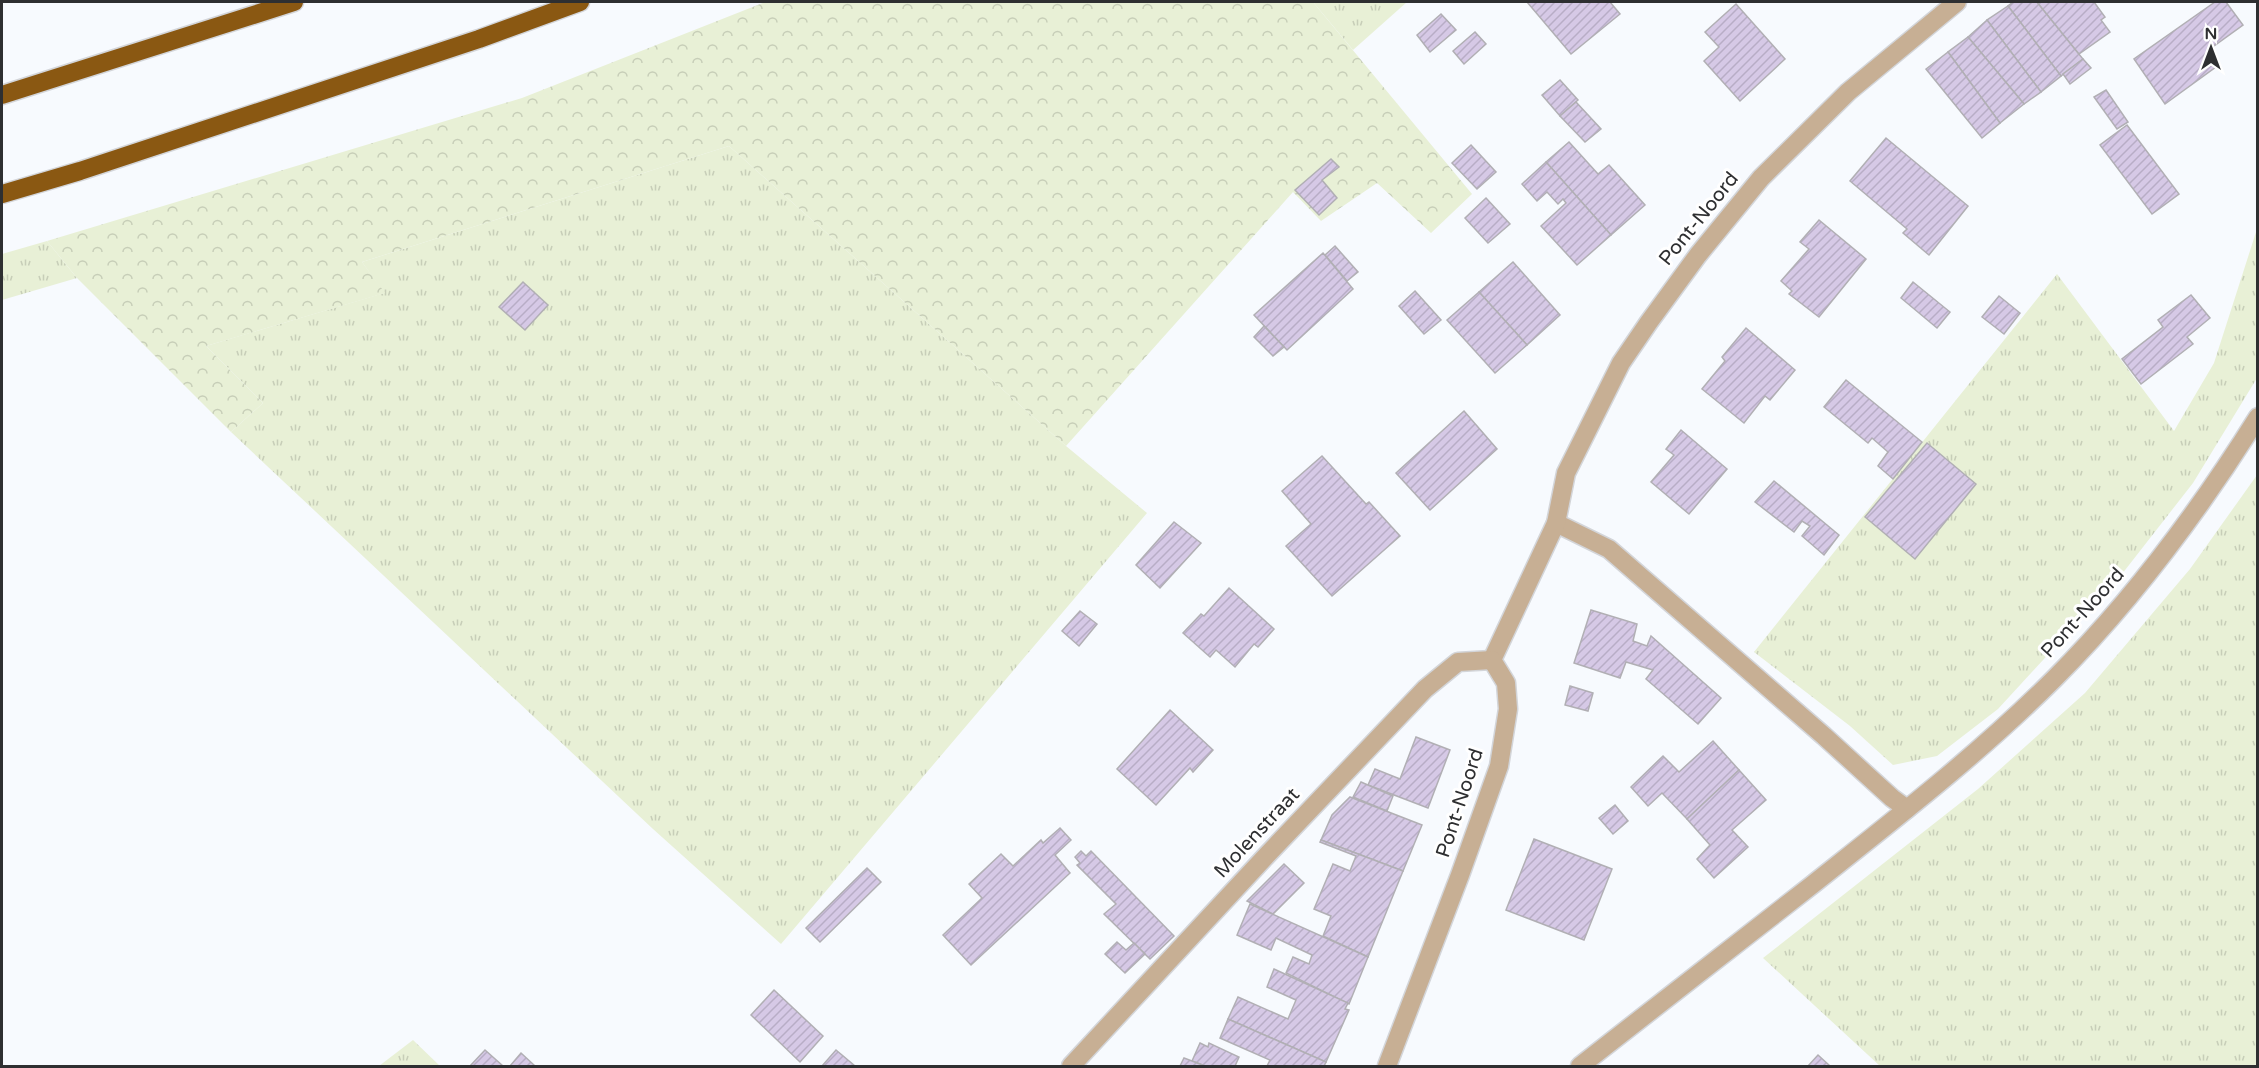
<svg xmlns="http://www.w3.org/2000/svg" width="2259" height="1068" font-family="'Varela Round',sans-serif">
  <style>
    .grass { fill: url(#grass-tufts) }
    .forest { fill: url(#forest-crowns) }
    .building { fill: url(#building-hatch); stroke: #b1afb4; stroke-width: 1.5 }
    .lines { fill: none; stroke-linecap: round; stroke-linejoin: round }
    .minor-casing { stroke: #d3d5d9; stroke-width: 21 }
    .tertiary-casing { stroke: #d3d5d9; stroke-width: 21 }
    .motorway-casing { stroke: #d3d5d9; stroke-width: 21 }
    .minor { stroke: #c7af94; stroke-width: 18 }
    .tertiary { stroke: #c7af94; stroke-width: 18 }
    .motorway { stroke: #8a5812; stroke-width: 18 }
    .labels { text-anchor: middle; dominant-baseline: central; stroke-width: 6; stroke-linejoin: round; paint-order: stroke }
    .street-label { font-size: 20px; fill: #2e2f31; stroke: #fff }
  </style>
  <defs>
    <pattern id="grass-tufts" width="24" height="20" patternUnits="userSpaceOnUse" patternTransform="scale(1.5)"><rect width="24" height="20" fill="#e8f0d6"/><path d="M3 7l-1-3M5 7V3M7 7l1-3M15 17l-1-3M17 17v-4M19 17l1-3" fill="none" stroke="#c7ceb8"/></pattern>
    <pattern id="forest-crowns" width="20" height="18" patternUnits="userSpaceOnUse" patternTransform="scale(1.5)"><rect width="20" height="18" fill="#e8f0d6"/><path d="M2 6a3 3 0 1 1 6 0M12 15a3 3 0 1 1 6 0" fill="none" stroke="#c7ceb8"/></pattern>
    <pattern id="building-hatch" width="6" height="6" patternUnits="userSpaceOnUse" patternTransform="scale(1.5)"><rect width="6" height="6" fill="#d6c9e6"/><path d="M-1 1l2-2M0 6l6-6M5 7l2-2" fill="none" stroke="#b8adc6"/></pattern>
  </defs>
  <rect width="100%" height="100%" fill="#f7fafe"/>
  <g class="grass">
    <path d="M 1313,2 L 1407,2 L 1353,50 Z"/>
    <path d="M 729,146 L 1066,446 L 1147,513 L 781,944 L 653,829 L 231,432 L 263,403 L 206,346 L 384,293 L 362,262 Z"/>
    <path d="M 2257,229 L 2257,378 L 2193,483 L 2122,574 L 1998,709 L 1937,756 L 1893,765 L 1850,726 L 1754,652 L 2057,274 L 2174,431 L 2214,363 Z"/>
    <path d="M 47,241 L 77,278 L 2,300 L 2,254 Z"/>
    <path d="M 2257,475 L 2257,1066 L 1880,1066 L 1763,958 L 1978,789 L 2085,693 L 2190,569 Z"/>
    <path d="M 413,1040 L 440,1066 L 379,1066 Z"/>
  </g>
  <path class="forest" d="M 765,2 L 1313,2 L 1472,194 L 1431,233 L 1377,183 L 1321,221 L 1293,192 L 1066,446 L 729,146 L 362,262 L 385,293 L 206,346 L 263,403 L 231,432 L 77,278 L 47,241 L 522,98 Z"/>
  <g class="building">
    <path d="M 1527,2 L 1610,2 L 1620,14 L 1571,54 Z"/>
    <path d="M 2013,2 L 2037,2 L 2083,59 L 2061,76 L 2008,6 Z"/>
    <path d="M 2037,2 L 2094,2 L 2105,17 L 2101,20 L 2110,32 L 2079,54 Z"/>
    <path d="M 2215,2 L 2226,2 L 2243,25 L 2210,49 L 2220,64 L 2165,104 L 2134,59 Z"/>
    <path d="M 1736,4 L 1785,59 L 1740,101 L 1704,61 L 1719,47 L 1705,32 Z"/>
    <path d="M 2008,6 L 2061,76 L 2041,92 L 1987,20 Z"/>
    <path d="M 1441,14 L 1456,30 L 1430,52 L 1417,35 Z"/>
    <path d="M 1987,20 L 2041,92 L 2024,104 L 1968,37 Z"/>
    <path d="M 1475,32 L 1486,44 L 1464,64 L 1453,51 Z"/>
    <path d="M 1968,37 L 2024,104 L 2000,123 L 1948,52 Z"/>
    <path d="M 1948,52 L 2000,123 L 1982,138 L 1926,69 Z"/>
    <path d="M 2083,59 L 2091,68 L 2070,84 L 2063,74 Z"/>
    <path d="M 1560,80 L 1578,100 L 1560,116 L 1542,95 Z"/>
    <path d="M 2106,90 L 2128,122 L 2117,129 L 2094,97 Z"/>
    <path d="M 1576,102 L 1601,129 L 1585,142 L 1560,116 Z"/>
    <path d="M 2127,125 L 2179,194 L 2152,214 L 2100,145 Z"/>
    <path d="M 1886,138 L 1968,206 L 1929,255 L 1903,233 L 1907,229 L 1850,181 Z"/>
    <path d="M 1569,142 L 1598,174 L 1609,165 L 1645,205 L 1611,235 L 1546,162 Z"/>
    <path d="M 1471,145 L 1496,172 L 1477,189 L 1452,163 Z"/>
    <path d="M 1331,159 L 1339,167 L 1322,180 L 1337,198 L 1319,215 L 1295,190 Z"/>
    <path d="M 1546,162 L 1611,235 L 1577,265 L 1541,226 L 1566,203 L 1563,199 L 1558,204 L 1547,192 L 1537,201 L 1522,184 Z"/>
    <path d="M 1486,198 L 1510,224 L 1488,243 L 1465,218 Z"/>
    <path d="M 1819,220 L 1866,259 L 1819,317 L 1789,294 L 1792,291 L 1781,281 L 1809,249 L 1800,242 Z"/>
    <path d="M 1335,246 L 1358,272 L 1347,281 L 1325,255 Z"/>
    <path d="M 1323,253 L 1353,289 L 1287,350 L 1254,315 Z"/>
    <path d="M 1513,262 L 1560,315 L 1527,345 L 1479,292 Z"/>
    <path d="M 523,282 L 548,305 L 525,330 L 499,307 Z"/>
    <path d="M 1913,282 L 1950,312 L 1937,328 L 1901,298 Z"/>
    <path d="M 1415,291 L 1441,320 L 1424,334 L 1399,306 Z"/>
    <path d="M 1479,292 L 1527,345 L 1495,373 L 1447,320 Z"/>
    <path d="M 2191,295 L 2210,318 L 2187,337 L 2193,344 L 2141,384 L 2122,359 L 2163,327 L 2158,320 Z"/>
    <path d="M 1999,296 L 2020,313 L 2004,334 L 1982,317 Z"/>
    <path d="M 1264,326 L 1284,347 L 1273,356 L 1254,337 Z"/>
    <path d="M 1746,328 L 1795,370 L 1770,400 L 1765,396 L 1744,423 L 1702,389 L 1725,361 L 1722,357 Z"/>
    <path d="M 1846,380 L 1922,442 L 1893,479 L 1878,466 L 1888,452 L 1872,438 L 1868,443 L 1824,407 Z"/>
    <path d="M 1464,411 L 1497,449 L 1430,510 L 1396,473 Z"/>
    <path d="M 1681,430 L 1727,469 L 1689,514 L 1651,482 L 1674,455 L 1666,449 Z"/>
    <path d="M 1927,443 L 1976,484 L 1915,559 L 1865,517 Z"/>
    <path d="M 1322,456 L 1366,504 L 1369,502 L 1400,536 L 1332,596 L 1286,546 L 1311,524 L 1282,491 Z"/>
    <path d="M 1774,481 L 1839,535 L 1824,555 L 1802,536 L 1810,526 L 1802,521 L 1794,532 L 1755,502 Z"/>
    <path d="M 1174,522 L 1201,543 L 1160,588 L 1136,565 Z"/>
    <path d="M 1229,588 L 1274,629 L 1258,647 L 1254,644 L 1235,667 L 1216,650 L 1210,657 L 1183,633 L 1201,614 L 1204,616 Z"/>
    <path d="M 1591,610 L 1637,624 L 1633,641 L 1647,646 L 1651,636 L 1721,698 L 1698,724 L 1646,679 L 1653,670 L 1626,662 L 1620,678 L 1574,663 Z"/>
    <path d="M 1080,611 L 1097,624 L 1079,646 L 1062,631 Z"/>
    <path d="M 1570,686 L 1593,693 L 1588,711 L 1565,705 Z"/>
    <path d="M 1170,710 L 1213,750 L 1193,772 L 1190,768 L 1156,805 L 1117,769 Z"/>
    <path d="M 1416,737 L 1450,750 L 1428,808 L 1368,785 L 1375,769 L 1400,779 Z"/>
    <path d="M 1713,741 L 1739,770 L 1687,819 L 1662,793 L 1648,806 L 1631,787 L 1663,756 L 1679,772 Z"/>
    <path d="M 1739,770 L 1766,800 L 1732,830 L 1748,847 L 1714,878 L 1697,859 L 1710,845 L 1687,819 Z"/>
    <path d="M 1361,782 L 1393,796 L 1387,811 L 1353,797 Z"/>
    <path d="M 1350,797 L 1422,825 L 1403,871 L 1321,840 L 1332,815 Z"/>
    <path d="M 1615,805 L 1628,821 L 1613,834 L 1599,818 Z"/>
    <path d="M 1060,828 L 1071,840 L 1055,855 L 1070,873 L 971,965 L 943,935 L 982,898 L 969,884 L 1001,854 L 1013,866 L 1041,840 L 1043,843 Z"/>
    <path d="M 1534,839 L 1612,869 L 1584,940 L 1506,910 Z"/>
    <path d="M 1321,840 L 1403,871 L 1368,957 L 1323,936 L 1331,916 L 1314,909 L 1333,864 L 1350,871 L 1356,856 L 1320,842 Z"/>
    <path d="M 1081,851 L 1086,856 L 1091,851 L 1174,936 L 1150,959 L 1104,914 L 1116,904 L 1077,865 L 1080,863 L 1075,857 Z"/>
    <path d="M 1284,864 L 1304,883 L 1273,914 L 1247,901 Z"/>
    <path d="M 867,868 L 881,882 L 820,942 L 806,928 Z"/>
    <path d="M 1250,904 L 1368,957 L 1349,1004 L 1286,973 L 1293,957 L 1309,964 L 1312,955 L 1276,938 L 1271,950 L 1237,935 Z"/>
    <path d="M 1117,942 L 1126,950 L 1134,943 L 1145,954 L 1125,973 L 1105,954 Z"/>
    <path d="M 1274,969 L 1348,1003 L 1345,1009 L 1349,1010 L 1326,1062 L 1228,1019 L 1238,997 L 1288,1019 L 1296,1000 L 1267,987 Z"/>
    <path d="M 774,990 L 823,1036 L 800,1062 L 751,1015 Z"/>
    <path d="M 1228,1019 L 1326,1062 L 1324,1066 L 1267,1066 L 1270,1060 L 1220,1038 Z"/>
    <path d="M 1200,1043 L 1208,1047 L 1209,1043 L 1239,1057 L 1235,1066 L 1205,1066 L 1192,1061 Z"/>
    <path d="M 485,1050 L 503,1066 L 470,1066 Z"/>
    <path d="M 836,1050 L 855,1066 L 822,1066 Z"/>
    <path d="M 521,1053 L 535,1066 L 510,1066 Z"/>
    <path d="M 1818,1055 L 1830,1066 L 1808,1066 Z"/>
    <path d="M 1184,1058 L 1192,1061 L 1205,1066 L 1180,1066 Z"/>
  </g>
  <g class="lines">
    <g class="minor-casing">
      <g id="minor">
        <path d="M 1556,523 L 1609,549 L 1824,736 L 1892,798 L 1907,809"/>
        <path d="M 1492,660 L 1556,523 L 1566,473 L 1621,363 L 1649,322 L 1698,255 L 1761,178 L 1848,92 L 1957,2"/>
        <path d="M 1071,1066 L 1266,856 L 1425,689 L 1458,662 L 1492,660"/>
        <path d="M 1387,1066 L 1460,875 L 1499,766 L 1508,709 L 1506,683 L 1492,660"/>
      </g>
    </g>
    <g class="tertiary-casing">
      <path id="tertiary" d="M 1580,1066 C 1657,1006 1735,945 1812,885 C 1895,819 1979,754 2054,679 C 2133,600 2199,511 2258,417"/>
    </g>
    <g class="motorway-casing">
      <g id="motorway">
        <path d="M 2,95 L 294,2"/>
        <path d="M 2,194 L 80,171 L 479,39 L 580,2"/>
      </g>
    </g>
    <use href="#minor" class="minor"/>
    <use href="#tertiary" class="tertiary"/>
    <use href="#motorway" class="motorway"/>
  </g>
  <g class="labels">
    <g class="street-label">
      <text transform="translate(1699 219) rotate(-51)">Pont-Noord</text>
      <text transform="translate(2083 613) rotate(-48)">Pont-Noord</text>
      <text transform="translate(1460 803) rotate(-72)">Pont-Noord</text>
      <text transform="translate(1257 833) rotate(-47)">Molenstraat</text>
    </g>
  </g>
  <rect width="2259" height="1068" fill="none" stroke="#2e2f31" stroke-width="6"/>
  <g transform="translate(2211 48)" stroke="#ffffff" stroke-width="4.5" paint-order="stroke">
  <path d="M0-4.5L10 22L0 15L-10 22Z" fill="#2e2f31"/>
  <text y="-9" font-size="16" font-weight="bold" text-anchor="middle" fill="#2e2f31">N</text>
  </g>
</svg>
